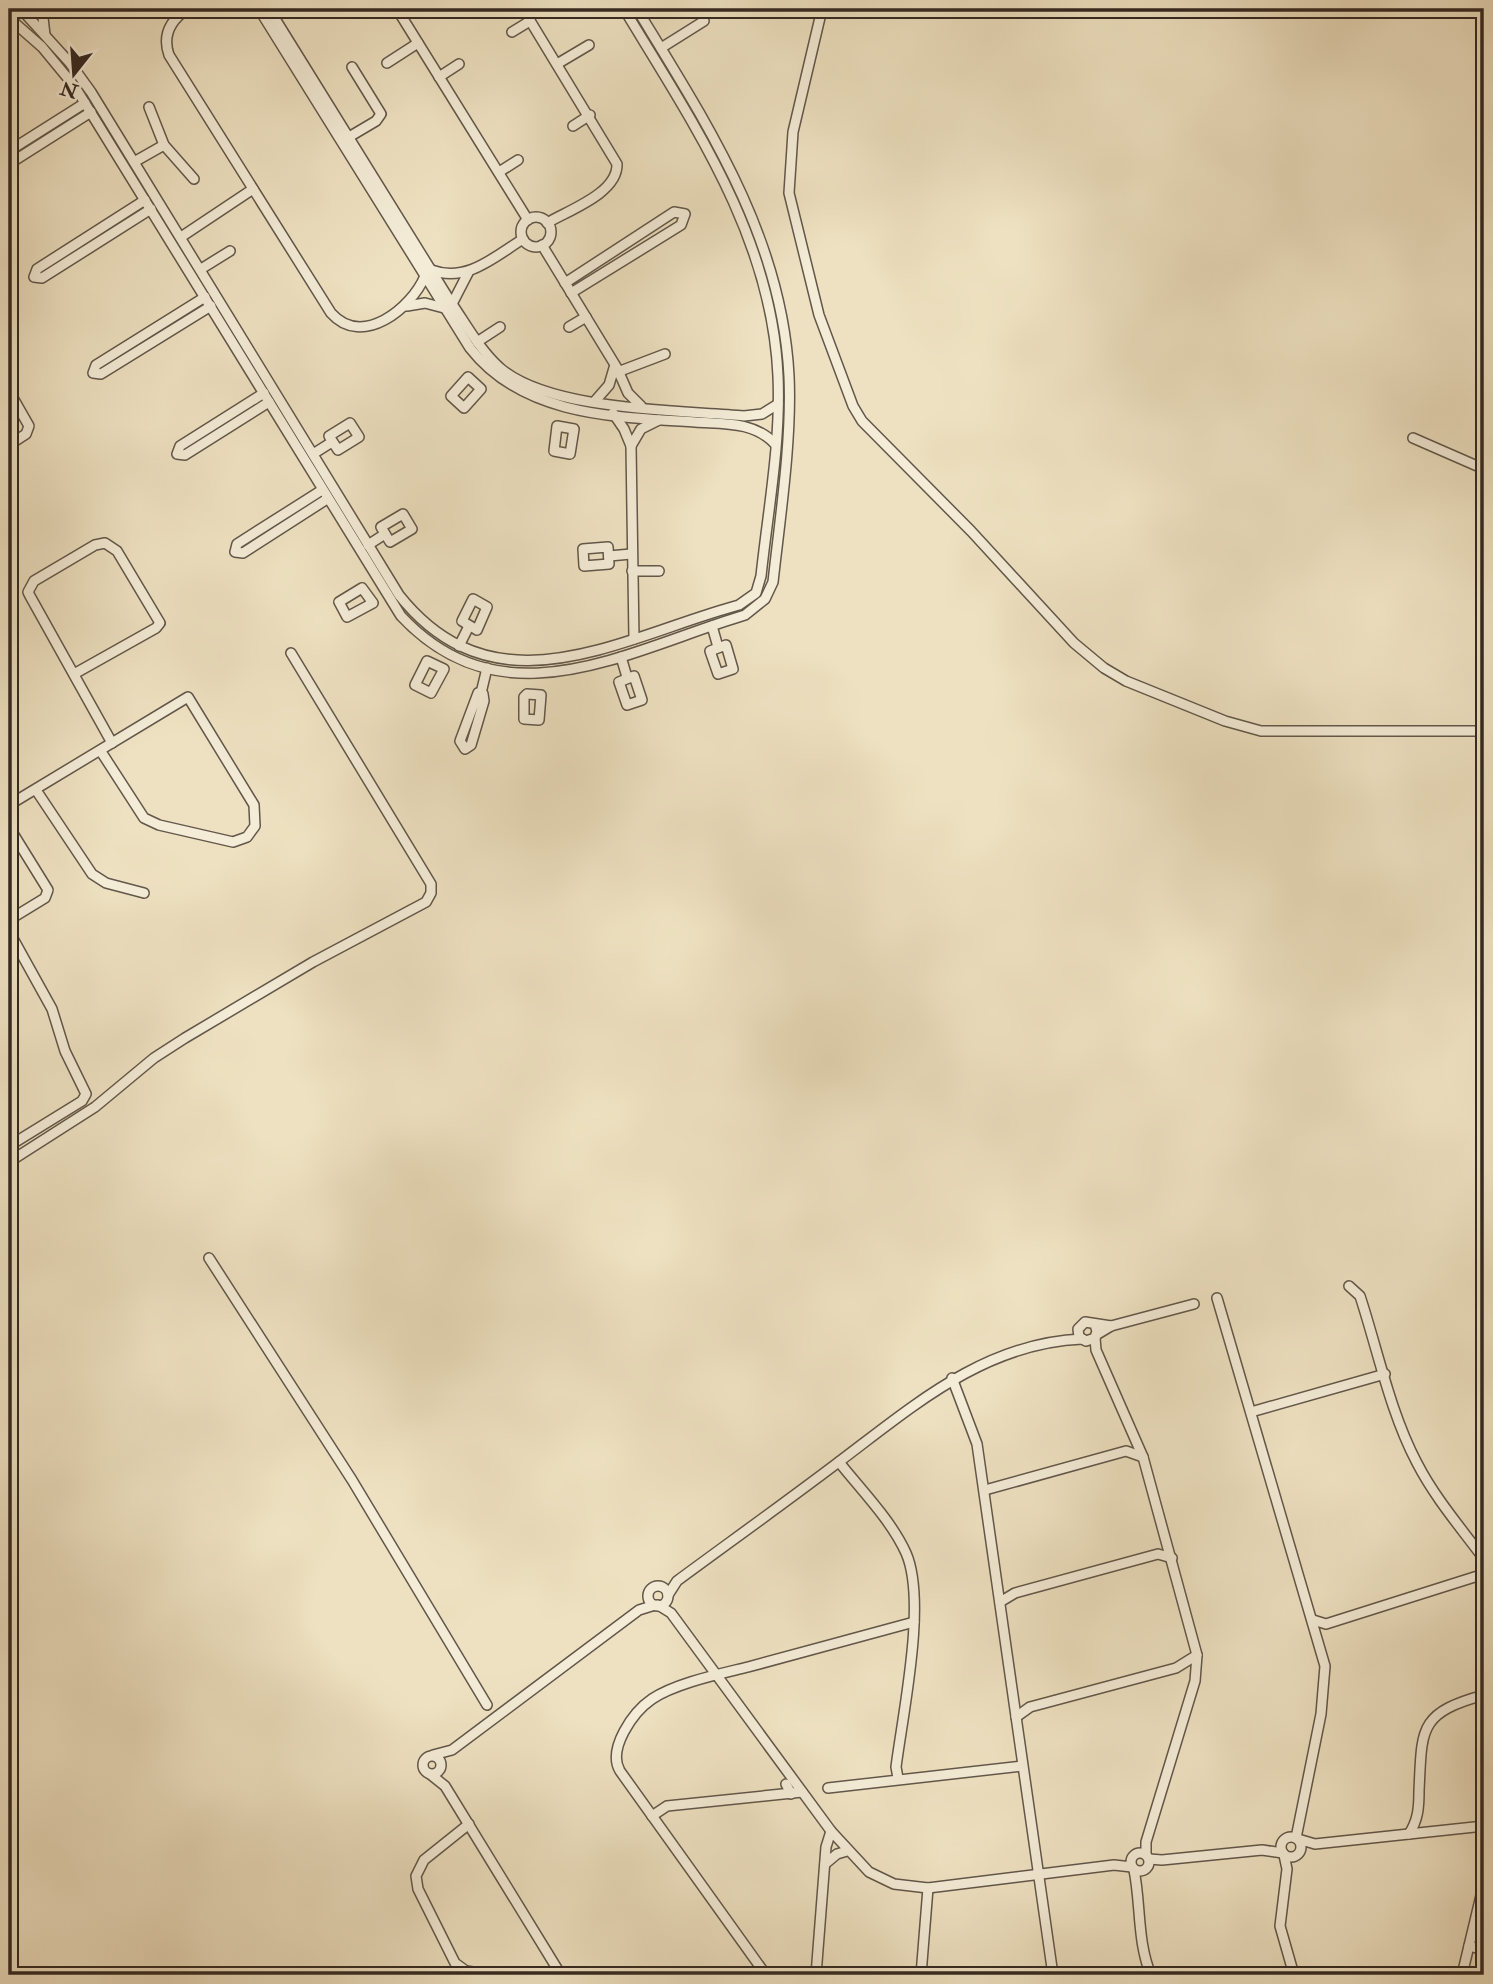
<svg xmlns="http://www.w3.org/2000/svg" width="1493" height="1984" font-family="'IM FELL Double Pica',serif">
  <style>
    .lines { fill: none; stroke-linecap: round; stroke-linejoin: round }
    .minor-casing { stroke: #62574a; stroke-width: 12 }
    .minor { stroke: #f4ecd7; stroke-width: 9 }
  </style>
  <rect width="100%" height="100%" fill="#eee1c1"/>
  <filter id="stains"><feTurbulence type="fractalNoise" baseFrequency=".00286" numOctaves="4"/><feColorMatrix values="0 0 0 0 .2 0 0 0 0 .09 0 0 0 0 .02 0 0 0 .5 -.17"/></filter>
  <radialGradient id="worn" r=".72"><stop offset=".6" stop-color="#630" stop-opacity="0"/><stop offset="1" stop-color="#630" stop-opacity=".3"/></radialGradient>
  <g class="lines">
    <g class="minor-casing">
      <g id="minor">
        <path d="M 21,9 L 70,63 L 91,92 L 399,595 C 496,717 621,637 739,605 L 756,593 L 761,576 C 768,510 781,442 778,376 C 772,237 693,123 624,9"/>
        <path d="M 42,9 L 45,35"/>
        <path d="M 187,9 C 171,20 162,35 169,55 L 331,313 C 362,348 411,309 425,276"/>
        <path d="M 259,9 L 470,348 C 523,416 614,417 695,422 C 723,424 754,421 775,444"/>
        <path d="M 269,9 L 452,304 C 467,326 480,350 500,368 C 550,411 678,410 744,416 L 762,414 L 778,404"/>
        <path d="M 397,9 L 528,220"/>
        <path d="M 523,9 L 617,164 C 618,193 569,210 547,223"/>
        <path d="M 822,9 L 793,132 L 789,193 L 819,315 L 853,406 L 862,421 L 971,531 L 1074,643 L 1104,668 L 1126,681 L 1225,721 L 1261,731 L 1484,731"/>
        <path d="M 527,16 L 539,9"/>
        <path d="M 9,18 L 42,47 L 75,87 L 401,616 C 504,726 628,650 745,615 L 765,599 L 773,582 C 780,518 792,440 789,376 C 782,237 707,124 637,9"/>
        <path d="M 512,32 L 530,21"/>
        <path d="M 661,48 L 704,21"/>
        <path d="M 387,63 L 418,43"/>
        <path d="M 557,64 L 589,45"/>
        <path d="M 439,77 L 459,64"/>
        <path d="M 149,107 L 164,145 L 194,179"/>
        <path d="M 573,126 L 590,115"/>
        <path d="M 349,137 L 376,121 L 381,114 L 352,67"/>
        <path d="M 9,151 L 85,103"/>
        <path d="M 134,162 L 164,145"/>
        <path d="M 9,164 L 91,112"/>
        <path d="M 499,172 L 518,160"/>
        <path d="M 145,200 L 37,269 L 34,277 L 42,278 L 151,209"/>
        <circle cx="536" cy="232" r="15"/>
        <path d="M 181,237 L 253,189"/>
        <path d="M 542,245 L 617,368 L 628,393 L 641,406"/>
        <path d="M 201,269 L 230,251"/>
        <path d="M 431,270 C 467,283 494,257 523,239"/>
        <path d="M 565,283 L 674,212 L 685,214 L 681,225 L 571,293"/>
        <path d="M 205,297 L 96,365 L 93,373 L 101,374 L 211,306"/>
        <path d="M 452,304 L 468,273"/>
        <path d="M 407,306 L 425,303 L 444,308"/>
        <path d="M 569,327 L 586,317"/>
        <path d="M 477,342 L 500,327"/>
        <path d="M 615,373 L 665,354"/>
        <path d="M 468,377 L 481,389 L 464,408 L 451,396 Z"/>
        <path d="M 9,391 L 29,426 L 26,434 L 9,445"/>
        <path d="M 264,393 L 180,446 L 177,454 L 185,455 L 269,402"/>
        <path d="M 595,401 L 609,385 L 614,368"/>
        <path d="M 613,413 L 624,429 L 631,446 L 634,639"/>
        <path d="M 350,423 L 359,437 L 338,450 L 329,436 Z"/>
        <path d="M 557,426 L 574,429 L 570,454 L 554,451 Z"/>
        <path d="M 1413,438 L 1484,469"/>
        <path d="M 631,446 L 641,429 L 659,420"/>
        <path d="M 313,454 L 332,442"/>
        <path d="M 322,490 L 237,544 L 235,552 L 243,553 L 327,499"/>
        <path d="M 403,514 L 412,529 L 390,542 L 381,527 Z"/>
        <path d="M 368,545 L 385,534"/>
        <path d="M 608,547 L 609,564 L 584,566 L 583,549 Z"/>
        <path d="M 609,556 L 631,554"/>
        <path d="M 632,571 L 659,571"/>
        <path d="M 362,588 L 373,603 L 347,617 L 339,602 Z"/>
        <path d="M 473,599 L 487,607 L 477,630 L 462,621 Z"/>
        <path d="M 712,626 L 718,647"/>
        <path d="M 726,645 L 733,669 L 718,674 L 710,651 Z"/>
        <path d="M 459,646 L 469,626"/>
        <path d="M 621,657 L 627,677"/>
        <path d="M 427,661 L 444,669 L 431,693 L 415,685 Z"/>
        <path d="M 74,674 L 156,628 L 160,623 L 117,551 L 105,543 L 95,545 L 34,581 L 28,592 L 30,596 L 112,743"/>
        <path d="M 634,676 L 642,700 L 627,705 L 619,682 Z"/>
        <path d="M 478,693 L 483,694 L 484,701 L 471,745 L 465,749 L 460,741 Z"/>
        <path d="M 481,693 L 487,668"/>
        <path d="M 527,694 L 541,695 L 539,720 L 524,719 L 524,697 Z"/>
        <path d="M 36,790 L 92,874 L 106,883 L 144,893"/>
        <path d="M 9,805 L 188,697 L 254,805 L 255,826 L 247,837 L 233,842 L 159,825 L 144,818 L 100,750"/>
        <path d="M 9,827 L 48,890 L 45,898 L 9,920"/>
        <path d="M 9,923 L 11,935 L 52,1009 L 65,1051 L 86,1094 L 82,1101 L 9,1146"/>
        <path d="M 9,1162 L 95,1107 L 154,1058 L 185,1038 L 313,962 L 426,902 L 431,893 L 431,884 L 291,653"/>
        <path d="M 209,1258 L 352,1480 L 487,1705"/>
        <path d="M 1349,1286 L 1360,1296 C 1378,1351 1390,1412 1417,1463 C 1435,1498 1461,1528 1484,1559"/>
        <path d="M 1217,1298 L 1325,1666 L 1321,1714 L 1296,1838"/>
        <path d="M 1095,1325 L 1097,1331 L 1095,1338 L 1086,1341 L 1079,1337 L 1078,1329 L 1085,1322 L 1111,1326"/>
        <path d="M 1096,1335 L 1111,1326 L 1194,1304"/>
        <path d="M 1095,1338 L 1096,1350 L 1143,1457 L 1197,1655 L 1195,1681 L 1146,1842 L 1146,1855"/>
        <path d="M 952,1378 L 977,1444 L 1053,1975"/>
        <path d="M 1251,1412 L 1385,1374"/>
        <path d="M 839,1462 C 862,1491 891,1520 906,1553 C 927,1601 903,1712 896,1767 L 898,1778"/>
        <path d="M 985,1490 L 1126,1451 L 1143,1457"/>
        <circle cx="658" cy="1596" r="10"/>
        <path d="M 668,1595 L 677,1581 C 730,1542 783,1504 836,1464 C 911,1408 983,1343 1082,1339"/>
        <path d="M 1000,1602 L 1015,1593 L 1158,1554 L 1172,1558"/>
        <path d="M 658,1605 L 671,1613 L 831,1831 L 869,1872 L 894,1884 L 928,1888 L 1114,1865 L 1132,1867"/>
        <path d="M 1313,1620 L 1326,1624 L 1484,1574"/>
        <path d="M 1016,1717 L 1030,1707 L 1176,1668 L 1197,1655"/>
        <path d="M 433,1755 L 452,1750 L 639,1610 L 655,1605"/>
        <circle cx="432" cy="1765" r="9"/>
        <path d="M 430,1774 L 445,1786 L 561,1975"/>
        <path d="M 786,1784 L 791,1794"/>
        <path d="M 828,1788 L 1022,1766"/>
        <path d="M 652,1816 L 667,1806 L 802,1792"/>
        <path d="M 469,1824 L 424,1860 L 416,1876 L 418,1889 L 455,1963 L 466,1971 L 493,1975"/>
        <path d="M 1409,1834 C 1418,1820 1419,1808 1419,1791 C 1422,1729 1418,1713 1484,1695"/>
        <circle cx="1291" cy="1847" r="10"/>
        <path d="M 1298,1839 L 1315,1844 L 1484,1826"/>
        <circle cx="1140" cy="1862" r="9"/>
        <path d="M 1284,1855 L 1287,1869 L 1280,1926 L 1294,1975"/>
        <path d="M 1149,1859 L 1162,1860 L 1262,1850 L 1283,1853"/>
        <path d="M 825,1864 L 837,1854 L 847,1851"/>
        <path d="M 1134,1870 C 1141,1904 1137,1942 1151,1975"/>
        <path d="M 1469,1946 L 1484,1950"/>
        <path d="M 766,1975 L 620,1771 C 607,1749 633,1712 652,1699 C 676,1683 720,1674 748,1667 C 803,1652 859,1637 914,1622"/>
        <path d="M 816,1975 L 826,1847 L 831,1831"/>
        <path d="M 921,1975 L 928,1888"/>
        <path d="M 1462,1975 L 1484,1883"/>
      </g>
    </g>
    <use href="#minor" class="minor"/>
  </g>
  <rect width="1493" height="1984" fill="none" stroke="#eee1c1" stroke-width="35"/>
  <rect x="10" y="10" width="1472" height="1963" fill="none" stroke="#342922" stroke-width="3.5"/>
  <rect x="18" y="18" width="1458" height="1949" fill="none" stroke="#342922" stroke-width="2"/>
  <g transform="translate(74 74) rotate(197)" stroke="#f4ecd7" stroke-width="5" paint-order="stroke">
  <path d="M0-5L12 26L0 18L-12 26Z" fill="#342922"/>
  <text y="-10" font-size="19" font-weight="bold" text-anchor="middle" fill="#342922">N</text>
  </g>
  <rect width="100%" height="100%" filter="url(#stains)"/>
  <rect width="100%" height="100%" fill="url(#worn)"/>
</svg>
